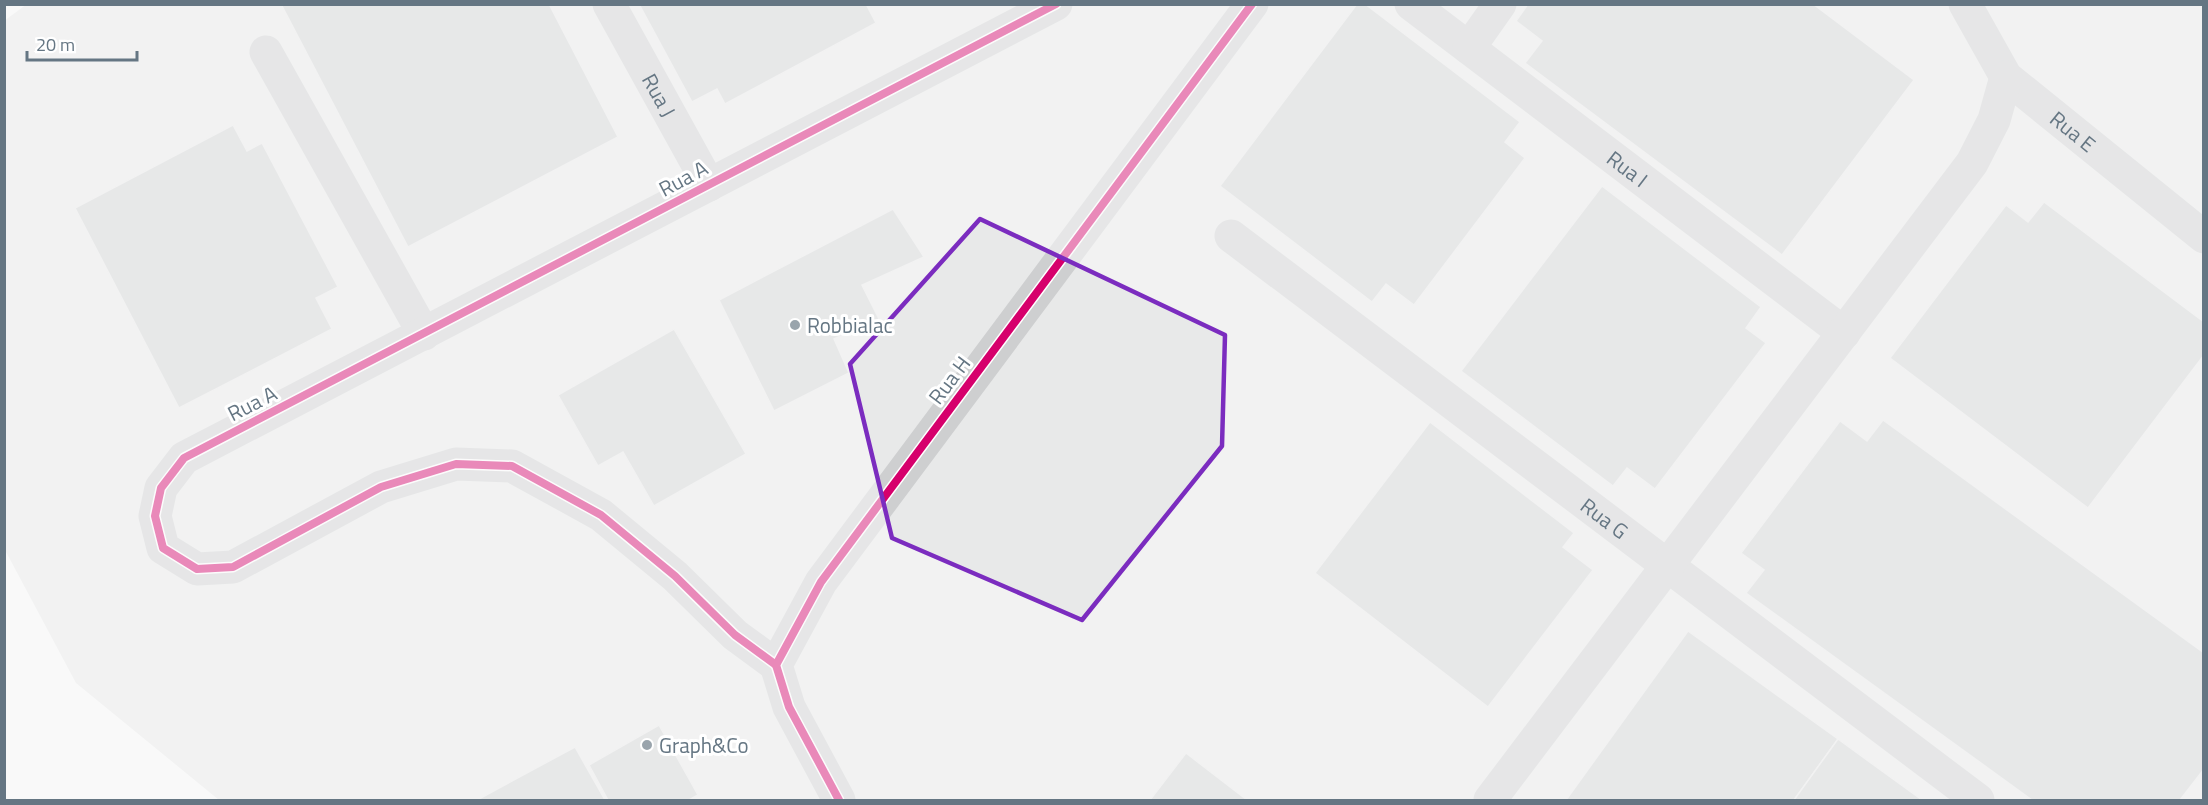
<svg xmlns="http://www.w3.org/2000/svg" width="2208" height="805" font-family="'Titillium Web',sans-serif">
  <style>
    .built { fill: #e8e9e9 }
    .building { fill: #d0d2d3; stroke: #e8e8e8; stroke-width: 1.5 }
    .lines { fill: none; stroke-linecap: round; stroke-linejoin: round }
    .minor { stroke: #cecfd0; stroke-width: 33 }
    .cycleway-casing { stroke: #fff; stroke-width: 11 }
    .cycleway { stroke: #d6006c; stroke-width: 8 }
    .marked { fill: none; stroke: #7b2cbf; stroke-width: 4.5; stroke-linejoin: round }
    .poi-dot { fill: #99a4ac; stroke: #fff; stroke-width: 2 }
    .labels { text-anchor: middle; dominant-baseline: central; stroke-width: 6; stroke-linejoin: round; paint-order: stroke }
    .street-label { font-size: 21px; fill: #657683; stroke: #fff }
    .poi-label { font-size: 21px; fill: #657683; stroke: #fff; text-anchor: start }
  </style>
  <rect width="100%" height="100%" fill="#f9f9f9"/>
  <path class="built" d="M 27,4 L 2203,5 L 2203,800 L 219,800 L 76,683 L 5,550 L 4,21 Z"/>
  <g class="building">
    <path d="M 281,4 L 549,4 L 618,137 L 408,247 Z"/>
    <path d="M 639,4 L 866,4 L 876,23 L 725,104 L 717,89 L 692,102 Z"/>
    <path d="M 1357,4 L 1365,4 L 1520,122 L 1505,142 L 1525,158 L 1414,305 L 1386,284 L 1372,302 L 1220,186 Z"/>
    <path d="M 1528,4 L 1813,4 L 1914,80 L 1782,255 L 1525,63 L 1542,41 L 1516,21 Z"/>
    <path d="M 233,125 L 247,151 L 262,143 L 338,287 L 316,298 L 332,329 L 179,408 L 75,208 Z"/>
    <path d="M 1602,186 L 1761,307 L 1746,328 L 1766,343 L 1655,489 L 1627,468 L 1613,486 L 1461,371 Z"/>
    <path d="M 2044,202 L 2204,322 L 2204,355 L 2088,508 L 1890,358 L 2006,205 L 2028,222 Z"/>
    <path d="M 893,209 L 924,257 L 862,285 L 879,319 L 834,339 L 849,373 L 774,411 L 719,300 Z"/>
    <path d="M 674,329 L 746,454 L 654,506 L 623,452 L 598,466 L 558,395 Z"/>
    <path d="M 1883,420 L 2204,653 L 2204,769 L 2180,800 L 2032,800 L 1746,593 L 1764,570 L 1741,553 L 1840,421 L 1867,441 Z"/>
    <path d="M 1430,422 L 1574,533 L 1563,547 L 1593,570 L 1488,707 L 1315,573 Z"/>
    <path d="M 1688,631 L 1838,739 L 1794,800 L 1566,800 Z"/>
    <path d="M 659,725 L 698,795 L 689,800 L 608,800 L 589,765 Z"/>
    <path d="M 1838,739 L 1922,800 L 1794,800 Z"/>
    <path d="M 575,747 L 605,800 L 477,800 Z"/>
    <path d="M 1186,753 L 1247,800 L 1150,800 Z"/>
  </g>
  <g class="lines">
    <g class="minor">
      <path id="s1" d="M 609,4 L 709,185"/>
      <path id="s2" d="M 1411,4 L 1844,333"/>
      <path id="s3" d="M 1965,4 L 2006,77 L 2204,237"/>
      <path d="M 1469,48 L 1500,4"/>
      <path d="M 266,52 L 424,334"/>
      <path id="s4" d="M 1231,236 L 1978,800"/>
      <path d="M 776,665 L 735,635 L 675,576 L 601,515 L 512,466 L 456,464 L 381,487 L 233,567 L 197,569 L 163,548 L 155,516 L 161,488 L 184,458 L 1056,4"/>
      <path d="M 839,800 L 789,707 L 776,665 L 821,582 L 1252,4"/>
      <path d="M 1490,800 L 1972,163 L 1994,120 L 2006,77"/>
    </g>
    <g class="cycleway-casing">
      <g id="cycleway">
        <path d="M 776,665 L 735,635 L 675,576 L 601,515 L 512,466 L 456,464 L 381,487 L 233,567 L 197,569 L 163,548 L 155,516 L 161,488 L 184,458 L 1056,4"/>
        <path d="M 839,800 L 789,707 L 776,665 L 821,582 L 1252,4"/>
      </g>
    </g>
    <use href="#cycleway" class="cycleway"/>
  </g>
  <path d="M0 0H2208V805H0ZM 980,219 L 1225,335 L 1222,446 L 1082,620 L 892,538 L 850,364 Z" fill="#f9f9f9" fill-opacity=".55" fill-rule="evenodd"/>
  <path class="marked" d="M 980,219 L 1225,335 L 1222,446 L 1082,620 L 892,538 L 850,364 Z"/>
  <g class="poi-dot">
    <circle cx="795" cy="325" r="6"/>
    <circle cx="647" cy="745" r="6"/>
  </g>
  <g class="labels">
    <g class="street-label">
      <text stroke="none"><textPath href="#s1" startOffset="104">Rua J</textPath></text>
      <text stroke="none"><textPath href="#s3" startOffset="170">Rua E</textPath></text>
      <text stroke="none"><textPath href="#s2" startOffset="272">Rua I</textPath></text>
      <text transform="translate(683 178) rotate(-28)">Rua A</text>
      <text transform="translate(949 380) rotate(-53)">Rua H</text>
      <text transform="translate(252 403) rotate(-27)">Rua A</text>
      <text stroke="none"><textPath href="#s4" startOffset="468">Rua G</textPath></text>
    </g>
    <g class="poi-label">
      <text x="807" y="325">Robbialac</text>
      <text x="659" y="745">Graph&amp;Co</text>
    </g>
  </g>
  <rect width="2208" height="805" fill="none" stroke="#657683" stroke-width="12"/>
  <path d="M27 51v9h110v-9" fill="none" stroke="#657683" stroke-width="3"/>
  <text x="36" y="51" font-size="18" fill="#657683" stroke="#ffffff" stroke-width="4.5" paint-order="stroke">20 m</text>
</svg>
